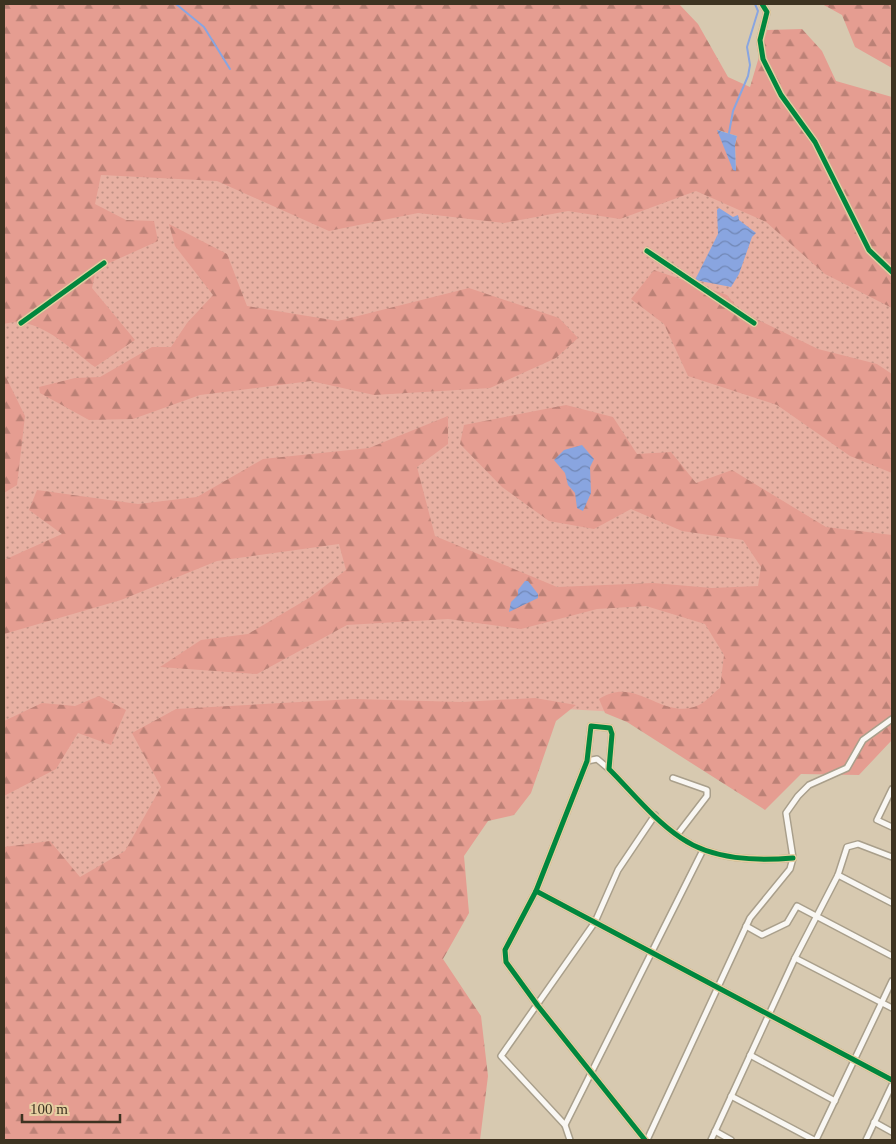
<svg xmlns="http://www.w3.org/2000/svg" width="896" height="1144" font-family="Georgia,serif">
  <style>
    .grass { fill: url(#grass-dots) }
    .forest { fill: url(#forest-firs); fill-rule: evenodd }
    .water { fill: url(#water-waves) }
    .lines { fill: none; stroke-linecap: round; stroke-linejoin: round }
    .stream { stroke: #89a5e0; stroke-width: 2 }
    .street-casing { stroke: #a99f8b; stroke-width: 8 }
    .street { stroke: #f9f7f3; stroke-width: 5 }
    .cycleway-casing { stroke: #e6cea1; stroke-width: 8 }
    .cycleway { stroke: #00873e; stroke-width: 5 }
  </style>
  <defs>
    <pattern id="grass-dots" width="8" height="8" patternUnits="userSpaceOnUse" patternTransform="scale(1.25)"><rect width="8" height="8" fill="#e8b0a2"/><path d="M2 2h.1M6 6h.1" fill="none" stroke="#bd9084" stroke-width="1.8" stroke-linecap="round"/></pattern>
    <pattern id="forest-firs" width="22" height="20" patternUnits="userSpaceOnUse" patternTransform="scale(1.25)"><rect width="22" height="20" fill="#e59d91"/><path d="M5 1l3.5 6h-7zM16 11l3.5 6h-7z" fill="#bb8176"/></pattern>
    <pattern id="water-waves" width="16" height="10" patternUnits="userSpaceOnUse" patternTransform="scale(1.25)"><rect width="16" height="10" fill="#89a5e0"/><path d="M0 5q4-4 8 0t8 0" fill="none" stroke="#7187b5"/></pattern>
  </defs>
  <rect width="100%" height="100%" fill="#d7c9b0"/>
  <path class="grass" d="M 91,155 L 698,182 L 892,292 L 892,625 L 739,719 L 548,708 L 144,847 L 4,918 L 4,286 Z"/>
  <g class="forest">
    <path d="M 4,4 L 679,4 L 698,24 L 728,77 L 750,87 L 767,30 L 802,29 L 822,51 L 836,81 L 892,97 L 892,308 L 825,274 L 766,222 L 696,191 L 620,219 L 568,211 L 504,223 L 418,213 L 329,231 L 217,181 L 101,175 L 95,204 L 126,220 L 154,221 L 158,241 L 96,269 L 92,288 L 135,340 L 95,367 C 70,349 37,314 4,324 ZM 718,130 L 737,136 L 735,145 L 736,170 Z"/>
    <path d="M 822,4 L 892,4 L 892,68 L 855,47 L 842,15 Z"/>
    <path d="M 169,224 L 227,254 L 247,306 L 338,321 L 469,288 L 559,318 L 578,338 L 556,358 L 490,388 L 374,395 L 311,381 L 200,395 L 133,419 L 89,420 L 40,393 L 39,387 L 75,378 L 100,377 L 152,347 L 171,347 L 187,323 L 213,295 L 175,246 Z"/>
    <path d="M 654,270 L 727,295 L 740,311 L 818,349 L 877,364 L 892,374 L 892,473 L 850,456 L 777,405 L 688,376 L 664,324 L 631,299 Z"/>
    <path d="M 4,373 L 25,416 L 17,485 L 4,493 Z"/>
    <path d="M 566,405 L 613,417 L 637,454 L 671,452 L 696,483 L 732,470 L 826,527 L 892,535 L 892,740 L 859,775 L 801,774 L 765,810 L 627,722 L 605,713 L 599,699 C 636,674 663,722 699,705 C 706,702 713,693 720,688 L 724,655 L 705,624 L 646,606 L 597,609 L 521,629 L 448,619 L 347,625 L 257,674 L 160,667 L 201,640 L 248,634 L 309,598 L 346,570 L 339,544 L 217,561 L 121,600 L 4,634 L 4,560 L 62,534 L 29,510 L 37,490 L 138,504 L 197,497 L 263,459 L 369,448 L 448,416 L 448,444 L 417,467 L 435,536 L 557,587 L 653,583 L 712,588 L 758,586 L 761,567 L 743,540 L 682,531 L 631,509 L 594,529 L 549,521 L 502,487 L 460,444 L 464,425 Z"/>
    <path d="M 99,696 L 126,710 L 111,745 L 78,733 L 56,769 L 4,796 L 4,721 L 42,703 L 75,706 Z"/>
    <path d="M 535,698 L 576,705 L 556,721 L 531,793 L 514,815 L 488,821 L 464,856 L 469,913 L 443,959 L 481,1016 L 488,1076 L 480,1140 L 4,1140 L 4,847 L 50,841 L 80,877 L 125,851 L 161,787 L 132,733 L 176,709 L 354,699 L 462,702 Z"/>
  </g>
  <g class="water">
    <path d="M 717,130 L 737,136 L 735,145 L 736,171 L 733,170 Z"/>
    <path d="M 719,208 L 733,217 L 738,215 L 739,220 L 756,233 L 752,237 L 739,274 L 731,287 L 695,280 L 718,234 L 717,210 Z"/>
    <path d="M 582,445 L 594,459 L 590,467 L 591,493 L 583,511 L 577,508 L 575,493 L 568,485 L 565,473 L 554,460 L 564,450 Z"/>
    <path d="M 525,581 L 528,581 L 538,594 L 538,598 L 509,612 L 511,602 L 518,595 L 518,590 Z"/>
  </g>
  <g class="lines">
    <g class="stream">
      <path d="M 176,4 L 204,27 L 230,69"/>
      <path d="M 729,133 L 733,111 L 748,76 L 750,65 L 747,47 L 758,11 L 755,4"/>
    </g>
    <g class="street-casing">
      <g id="street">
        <path d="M 762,4 L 767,12 L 760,40 L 763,59 L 781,95 L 815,142 L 869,250 L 892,272"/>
        <path d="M 647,251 L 754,323"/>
        <path d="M 21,323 L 104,263"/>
        <path d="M 587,761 L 597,759 L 609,769"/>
        <path d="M 673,778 L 707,790 L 707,796 L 677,835"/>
        <path d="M 892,789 L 877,820 L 892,827"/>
        <path d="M 838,875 L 892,903"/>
        <path d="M 536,891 L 892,1080"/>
        <path d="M 746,926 L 762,935 L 787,923 L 797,906 L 892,956"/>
        <path d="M 795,958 L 892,1008"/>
        <path d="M 750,1055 L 835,1101"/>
        <path d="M 731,1096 L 814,1140"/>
        <path d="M 874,1122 L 892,1132"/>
        <path d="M 565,1125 L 703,850"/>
        <path d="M 715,1131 L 731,1140"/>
        <path d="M 570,1140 L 565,1125 L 501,1056 L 595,922 L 618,870 L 655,815"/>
        <path d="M 645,1140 L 538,1006 L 506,962 L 505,950 L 536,891 L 587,761 L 591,726 L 610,728 L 612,734 L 609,769 C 632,792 654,820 681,838 C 713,860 756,861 793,858"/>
        <path d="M 647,1140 L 750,918 L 790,869 L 793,858 L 786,813 L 798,796 L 809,785 L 847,768 L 863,740 L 892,719"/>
        <path d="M 711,1140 L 795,958 L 838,875 L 847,847 L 858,844 L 892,857"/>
        <path d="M 816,1140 L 892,981"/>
        <path d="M 866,1140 L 892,1085"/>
      </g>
    </g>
    <use href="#street" class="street"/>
    <g class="cycleway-casing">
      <g id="cycleway">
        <path d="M 762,4 L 767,12 L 760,40 L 763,59 L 781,95 L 815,142 L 869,250 L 892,272"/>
        <path d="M 647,251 L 754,323"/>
        <path d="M 21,323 L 104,263"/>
        <path d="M 536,891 L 892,1080"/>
        <path d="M 645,1140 L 538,1006 L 506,962 L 505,950 L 536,891 L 587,761 L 591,726 L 610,728 L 612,734 L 609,769 C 632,792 654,820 681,838 C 713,860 756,861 793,858"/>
      </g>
    </g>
    <use href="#cycleway" class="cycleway"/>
  </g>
  <rect width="896" height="1144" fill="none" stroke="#3d3321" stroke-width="10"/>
  <path d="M22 1114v8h98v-8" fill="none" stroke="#3d3321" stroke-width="2.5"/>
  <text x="30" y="1114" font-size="15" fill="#3d3321" stroke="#e6cea1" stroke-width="4" paint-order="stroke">100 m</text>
</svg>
